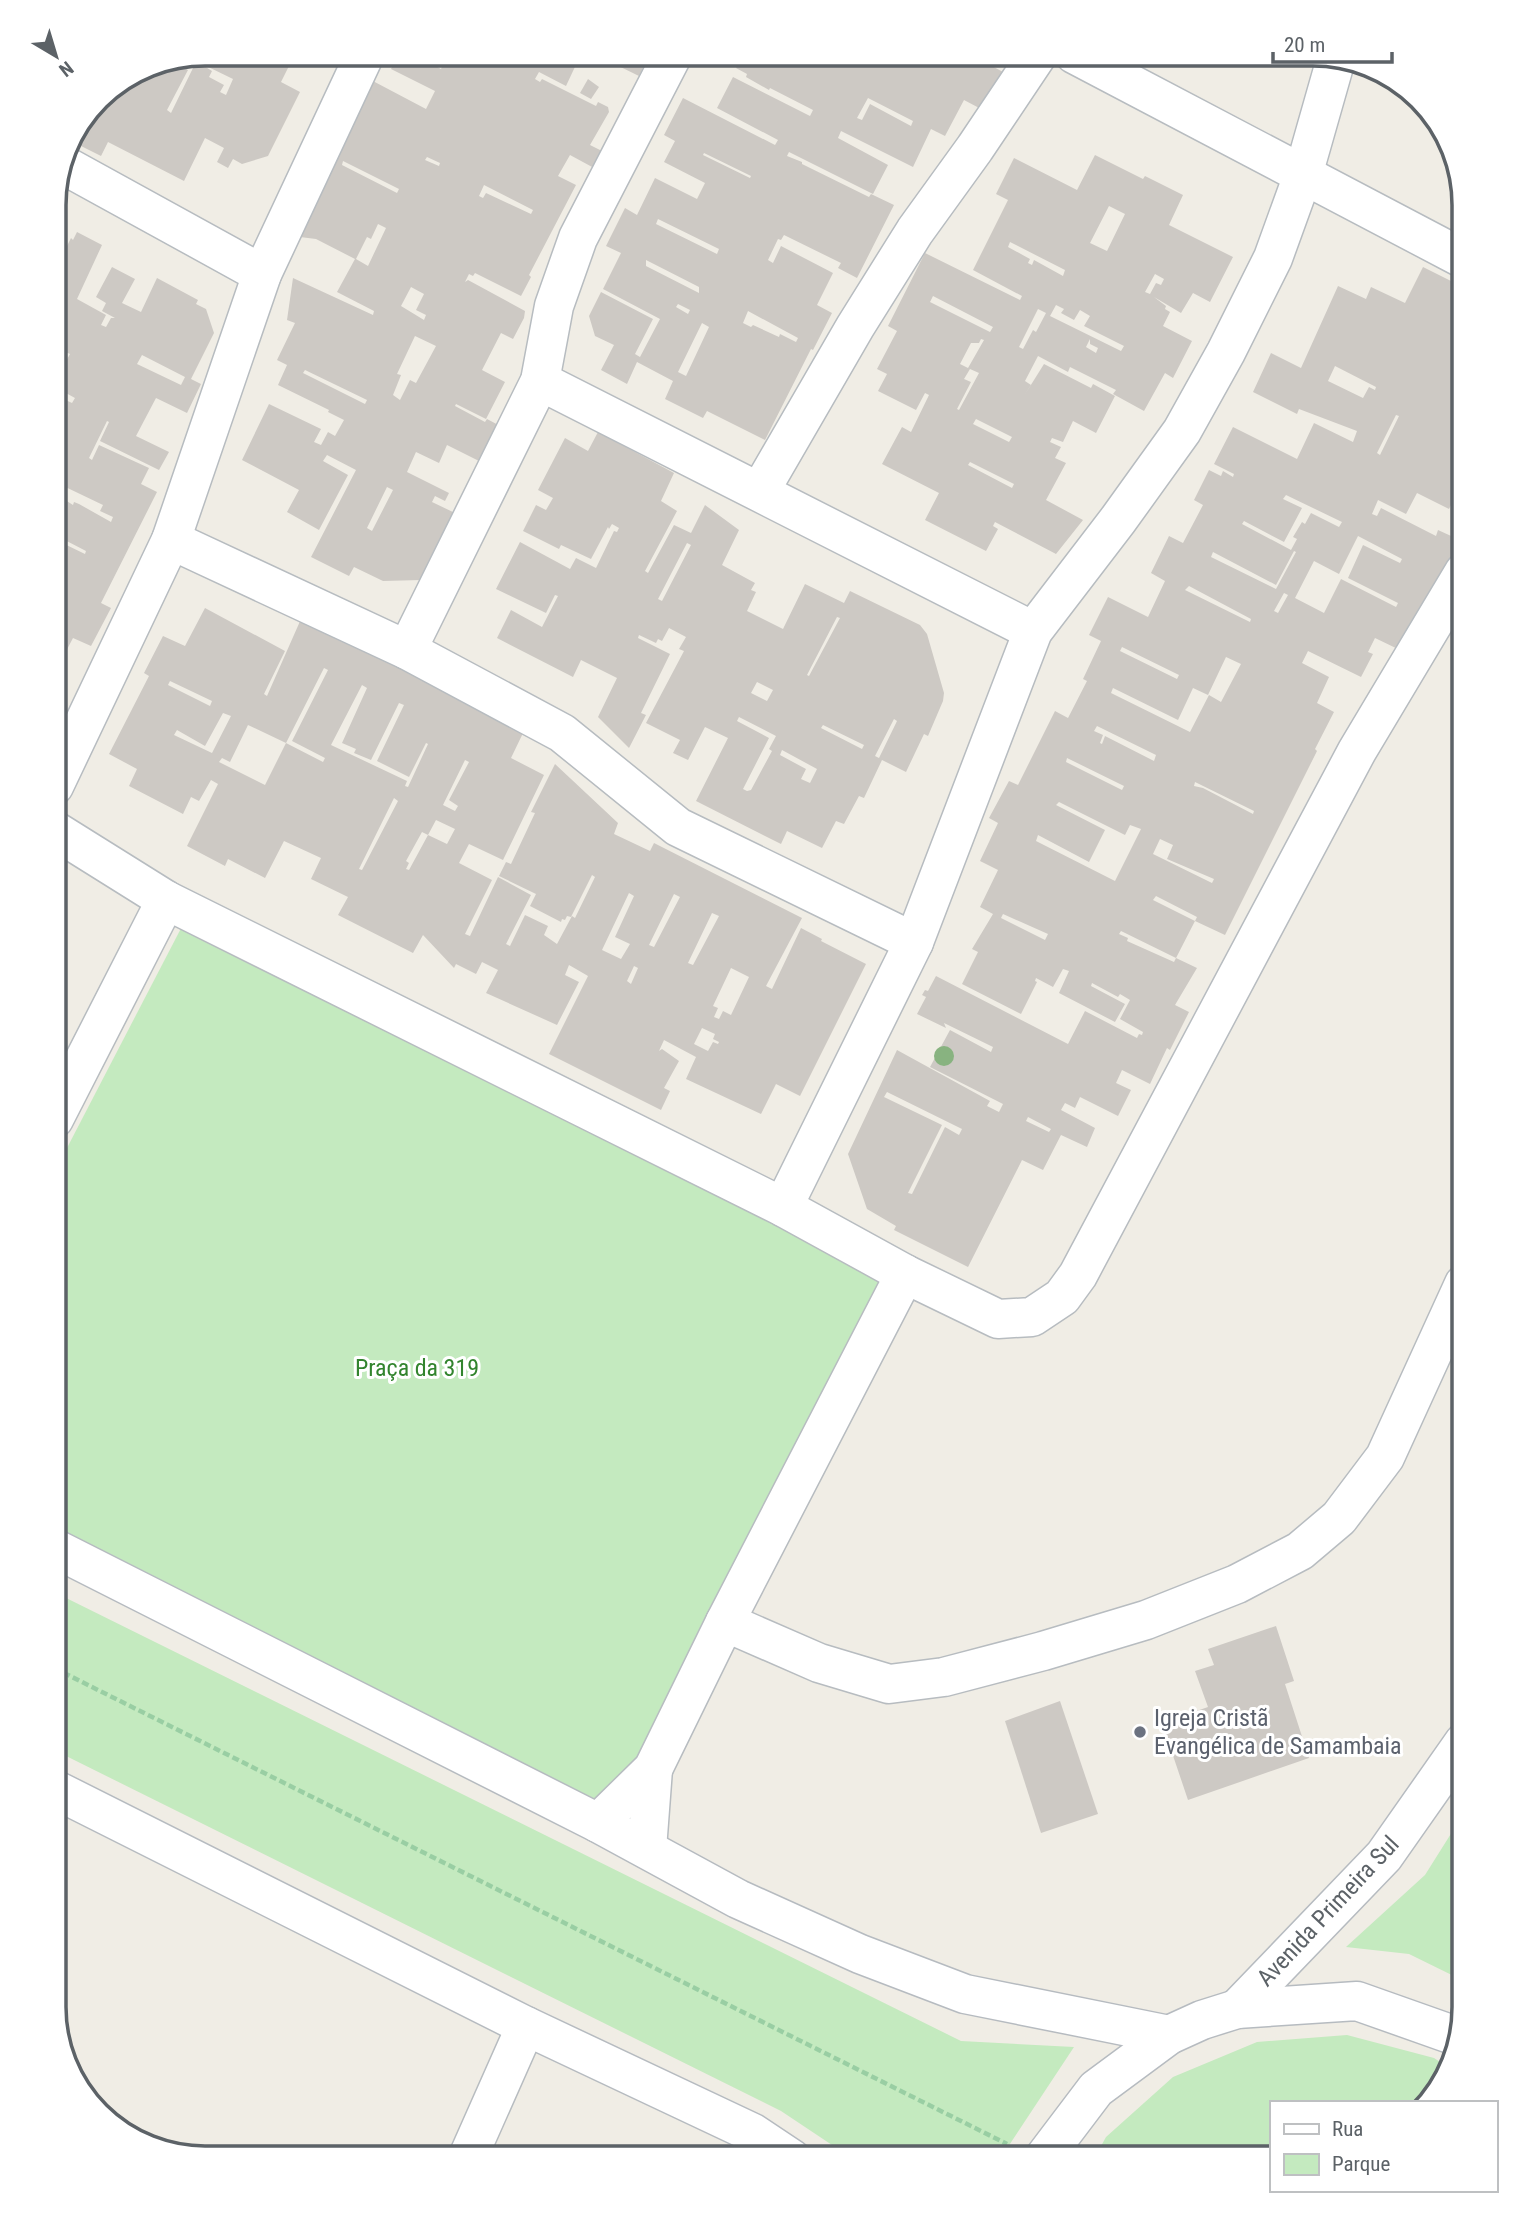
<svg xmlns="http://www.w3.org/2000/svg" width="1518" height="2213" font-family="'Roboto Condensed',sans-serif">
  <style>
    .green { fill: #c4eabf }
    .building { fill: #cdc9c4; fill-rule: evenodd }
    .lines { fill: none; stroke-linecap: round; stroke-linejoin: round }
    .street-casing { stroke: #b7bcc0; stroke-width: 41 }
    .secondary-casing { stroke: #b6bbc0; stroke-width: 41 }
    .path { stroke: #99cea3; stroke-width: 4.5; stroke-dasharray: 7 3.5; stroke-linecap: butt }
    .street { stroke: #fff; stroke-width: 38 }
    .secondary { stroke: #fff; stroke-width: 38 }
    .tree { fill: #88b380 }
    .worship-dot { fill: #6b7280; stroke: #fff; stroke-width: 2.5 }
    .labels { text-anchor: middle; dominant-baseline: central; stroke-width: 6; stroke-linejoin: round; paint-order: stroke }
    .park-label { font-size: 24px; fill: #32842e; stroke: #fff }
    .worship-label { font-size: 24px; fill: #5b616d; stroke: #fff; text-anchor: start }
    .street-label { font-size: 24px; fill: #5c6267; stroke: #fff }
    .rim { fill: none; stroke: #5c6267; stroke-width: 3.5 }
  </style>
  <rect width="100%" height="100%" fill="#f0ede5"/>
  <g class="green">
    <path d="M 190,911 L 920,1282 L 641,1824 L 54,1527 L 54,1173 Z"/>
    <path d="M 54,1592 L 961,2041 L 1074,2047 L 1000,2159 L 853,2159 L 781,2111 L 54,1750 Z"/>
    <path d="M 1464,1813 L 1464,1981 L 1409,1954 L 1346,1947 L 1425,1875 Z"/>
    <path d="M 1347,2035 L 1434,2058 L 1448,2067 L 1443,2084 L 1424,2103 L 1271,2103 L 1271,2159 L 1094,2159 L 1106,2137 L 1173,2077 L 1257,2042 Z"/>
  </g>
  <g class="building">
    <path d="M 205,54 L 295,54 L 281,82 L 300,92 L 268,156 L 242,164 L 233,159 L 228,168 L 217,162 L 224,148 L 205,138 L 184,181 L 108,142 L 101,156 L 71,141 L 93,107 L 101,110 L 109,91 L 148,66 L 172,61 L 188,70 L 167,110 L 171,113 L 193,68 L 178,60 ZM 196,61 L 233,79 L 226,95 L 220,92 L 224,85 L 209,77 L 212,71 Z"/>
    <path d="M 399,54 L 412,54 L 441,69 L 448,54 L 581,54 L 566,86 L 539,72 L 535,79 L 540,82 L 542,79 L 596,106 L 598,102 L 608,107 L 609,112 L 590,145 L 602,151 L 594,168 L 570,155 L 558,176 L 576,185 L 529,275 L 531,277 L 521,296 L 475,273 L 473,276 L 469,274 L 465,282 L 468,280 L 525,311 L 524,318 L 513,339 L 501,333 L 482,370 L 505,382 L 486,419 L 456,404 L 455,406 L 485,422 L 487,419 L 504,428 L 483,463 L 447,445 L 439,463 L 416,452 L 407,472 L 449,493 L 445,501 L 435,496 L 432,502 L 455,513 L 421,580 L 383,581 L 354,567 L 349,576 L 311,557 L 356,470 L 327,455 L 323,461 L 348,475 L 319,530 L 287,512 L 299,490 L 242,460 L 269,404 L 321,429 L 314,442 L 321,445 L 328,432 L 335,436 L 344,420 L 328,412 L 329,410 L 278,385 L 287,365 L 277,360 L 295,323 L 287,320 L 293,278 L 373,315 L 374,311 L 337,292 L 355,259 L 316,239 L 300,237 L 371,80 L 426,109 L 435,91 L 391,69 ZM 427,157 L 440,163 L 439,166 L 425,160 ZM 343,161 L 399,189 L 397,193 L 342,165 ZM 484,185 L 533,210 L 531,214 L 486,193 L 483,198 L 479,196 ZM 378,224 L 386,228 L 368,266 L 356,259 L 367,237 L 371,239 ZM 411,287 L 424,294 L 416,310 L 426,315 L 424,320 L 401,306 ZM 415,336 L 436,346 L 416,383 L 410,380 L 400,400 L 393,395 L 401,375 L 397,374 ZM 305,370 L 367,400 L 365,404 L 303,373 ZM 387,487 L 393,490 L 372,531 L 367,528 Z"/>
    <path d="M 594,54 L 650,54 L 639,76 Z"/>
    <path d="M 744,54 L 970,54 L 1003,72 L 983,110 L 964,100 L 945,136 L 931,129 L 913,167 L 841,131 L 838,138 L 888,165 L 873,194 L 789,152 L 787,156 L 802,162 L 802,164 L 869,197 L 871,194 L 894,205 L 857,278 L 838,268 L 841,263 L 784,235 L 781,240 L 778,239 L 768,260 L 773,263 L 781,246 L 833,273 L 817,305 L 832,313 L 813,350 L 811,349 L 765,440 L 707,411 L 703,418 L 665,399 L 673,381 L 637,362 L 627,384 L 601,370 L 614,345 L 595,336 L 589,316 L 601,292 L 653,319 L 635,354 L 640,357 L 660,319 L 603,289 L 621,253 L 606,246 L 625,208 L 637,215 L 655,178 L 697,199 L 705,183 L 664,162 L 675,141 L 664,135 L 683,98 L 775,145 L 778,140 L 717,108 L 733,77 L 810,116 L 813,110 L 770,88 L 769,90 L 746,77 L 747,74 L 736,68 ZM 868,98 L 913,121 L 911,126 L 870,104 L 862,120 L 857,118 ZM 704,153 L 751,176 L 750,178 L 703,155 ZM 658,219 L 719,249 L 717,254 L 656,224 ZM 646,260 L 699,287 L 699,293 L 646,266 ZM 678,304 L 690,310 L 688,314 L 676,307 ZM 748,311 L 798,338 L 796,342 L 780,334 L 779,337 L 753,325 L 751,327 L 743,323 ZM 702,323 L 709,327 L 686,376 L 678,372 Z"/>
    <path d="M 588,79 L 599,87 L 591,99 L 580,93 Z"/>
    <path d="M 1095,155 L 1143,179 L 1145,176 L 1183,195 L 1169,225 L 1233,257 L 1210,302 L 1193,293 L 1181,313 L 1154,297 L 1166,306 L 1165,309 L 1170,312 L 1163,326 L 1192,341 L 1173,378 L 1165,373 L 1144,411 L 1113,394 L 1116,390 L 1070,367 L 1068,372 L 1038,356 L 1025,381 L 1031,385 L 1024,396 L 1044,364 L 1091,388 L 1093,384 L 1115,396 L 1096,433 L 1073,421 L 1063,442 L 1052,438 L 1050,442 L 1061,447 L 1055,458 L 1066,463 L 1046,500 L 1083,520 L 1056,554 L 995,522 L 993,526 L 998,529 L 986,551 L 925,520 L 939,493 L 882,464 L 902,427 L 911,432 L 929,395 L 925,393 L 916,410 L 878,391 L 887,374 L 877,369 L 897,331 L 888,326 L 925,253 L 1020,300 L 1022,296 L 973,270 L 1008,200 L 996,194 L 1014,158 L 1077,190 ZM 1109,206 L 1125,214 L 1107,251 L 1090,243 ZM 1010,242 L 1065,270 L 1063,276 L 1034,260 L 1032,265 L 1028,263 L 1030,259 L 1008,247 ZM 1155,274 L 1164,279 L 1161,285 L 1156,283 L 1150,294 L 1145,292 ZM 933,296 L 993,327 L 990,332 L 930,302 ZM 1056,305 L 1064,309 L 1061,313 L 1074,320 L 1080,310 L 1090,316 L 1084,326 L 1124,346 L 1121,351 L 1050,316 ZM 1038,309 L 1046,313 L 1036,332 L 1033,330 L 1023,349 L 1019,347 ZM 981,339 L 984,340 L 968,368 L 960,364 L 971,343 L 979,343 ZM 1090,339 L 1090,344 L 1098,348 L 1096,353 L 1086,347 ZM 970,369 L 979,373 L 959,410 L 957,409 L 971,382 L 964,379 ZM 976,419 L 1012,437 L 1009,442 L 973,424 ZM 970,462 L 1014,484 L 1012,488 L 968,465 Z"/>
    <path d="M 77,232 L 102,245 L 77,299 L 106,315 L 101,325 L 106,327 L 111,318 L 115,318 L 102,311 L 106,303 L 96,297 L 112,267 L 135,279 L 122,303 L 141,312 L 157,278 L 198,300 L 196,304 L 206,309 L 214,333 L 191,379 L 201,384 L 187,413 L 156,398 L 136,436 L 169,452 L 159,470 L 100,441 L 109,422 L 107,421 L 89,458 L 92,460 L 99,445 L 149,468 L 141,484 L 157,492 L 101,603 L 111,608 L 91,646 L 73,638 L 63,657 L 54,652 L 54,586 L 61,590 L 64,585 L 54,580 L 54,539 L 85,554 L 86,551 L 57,536 L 63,526 L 54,518 L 55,512 L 62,498 L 73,505 L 74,502 L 79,504 L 111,522 L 113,517 L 100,511 L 103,505 L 55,482 L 55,395 L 72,403 L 75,398 L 55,387 L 55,381 L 70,354 L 55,347 L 55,298 L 59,300 L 62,295 L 57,293 L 55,297 L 55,270 L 71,238 L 73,240 ZM 142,355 L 185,377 L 181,385 L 137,364 Z"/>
    <path d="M 1423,267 L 1459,285 L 1453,297 L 1464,302 L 1464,495 L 1457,509 L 1451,505 L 1449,509 L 1417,493 L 1406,514 L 1378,500 L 1372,514 L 1377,516 L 1381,508 L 1436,536 L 1438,530 L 1462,541 L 1424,617 L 1402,651 L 1375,638 L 1368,652 L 1373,654 L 1361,677 L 1308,651 L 1302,663 L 1329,677 L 1317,703 L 1334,712 L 1315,749 L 1317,751 L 1225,935 L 1195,921 L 1176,958 L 1121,931 L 1119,934 L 1128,938 L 1127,941 L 1174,962 L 1176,958 L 1197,968 L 1175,1005 L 1189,1012 L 1170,1050 L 1167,1048 L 1150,1084 L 1122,1070 L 1116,1083 L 1131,1090 L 1118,1116 L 1080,1097 L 1075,1108 L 1065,1103 L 1061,1110 L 1095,1128 L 1087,1147 L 1061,1135 L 1043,1170 L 1022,1160 L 968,1267 L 894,1230 L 896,1226 L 867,1209 L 848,1154 L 897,1050 L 990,1101 L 987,1106 L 999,1112 L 1003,1104 L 930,1067 L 950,1030 L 991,1052 L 993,1047 L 944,1023 L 946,1028 L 917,1014 L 926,997 L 922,995 L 925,990 L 928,991 L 936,976 L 1068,1044 L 1085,1011 L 1137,1038 L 1139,1034 L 1142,1035 L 1143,1032 L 1120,1019 L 1130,1000 L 1120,994 L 1118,997 L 1092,983 L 1091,986 L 1125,1004 L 1115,1022 L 1059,993 L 1069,971 L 1063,969 L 1053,987 L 1036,978 L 1035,981 L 1037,982 L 1021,1014 L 962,984 L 978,952 L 972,949 L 993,914 L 980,907 L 998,870 L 980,861 L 998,823 L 989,818 L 1009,781 L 1018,785 L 1055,711 L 1068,718 L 1087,681 L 1083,679 L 1101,641 L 1089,635 L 1108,597 L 1148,617 L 1165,581 L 1151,573 L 1169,536 L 1183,543 L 1203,505 L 1194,500 L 1209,470 L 1221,476 L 1223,471 L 1233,477 L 1234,474 L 1214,464 L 1233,427 L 1297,459 L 1314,423 L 1353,442 L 1357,431 L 1299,409 L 1297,414 L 1253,392 L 1271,353 L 1301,368 L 1338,286 L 1366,299 L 1371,287 L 1405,303 ZM 1335,366 L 1376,387 L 1375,390 L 1369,387 L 1363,398 L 1328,381 ZM 1396,415 L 1399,416 L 1380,455 L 1377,453 ZM 1286,495 L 1342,522 L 1339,527 L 1311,513 L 1305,524 L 1302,522 L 1293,537 L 1297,539 L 1291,550 L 1242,524 L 1244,521 L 1284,542 L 1302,508 L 1283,499 ZM 1358,536 L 1402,559 L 1400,563 L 1363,545 L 1348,578 L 1398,603 L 1396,607 L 1341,579 L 1324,613 L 1295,598 L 1314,561 L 1339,574 ZM 1294,551 L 1296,552 L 1276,589 L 1211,557 L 1213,552 L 1276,585 ZM 1189,586 L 1251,619 L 1250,622 L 1185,590 ZM 1284,593 L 1288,595 L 1278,613 L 1274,611 ZM 1122,647 L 1179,675 L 1177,679 L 1120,651 ZM 1226,657 L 1241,664 L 1221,702 L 1209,695 L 1190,732 L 1111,693 L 1113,688 L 1178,720 L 1193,688 L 1208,695 ZM 1097,726 L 1156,755 L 1154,761 L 1105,736 L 1102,744 L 1100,743 L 1103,735 L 1094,731 ZM 1067,758 L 1124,786 L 1122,790 L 1066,762 ZM 1195,782 L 1254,811 L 1253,814 L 1203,788 L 1194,786 ZM 1059,802 L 1125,835 L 1130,825 L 1141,829 L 1115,881 L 1036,841 L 1038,835 L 1089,862 L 1105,830 L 1056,805 ZM 1160,839 L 1173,845 L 1167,859 L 1214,879 L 1212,883 L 1153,854 ZM 1156,896 L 1197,917 L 1195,921 L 1153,900 ZM 1003,914 L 1048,934 L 1045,940 L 1001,918 ZM 887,1092 L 962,1129 L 959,1135 L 945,1127 L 912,1194 L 908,1193 L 942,1125 L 884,1097 ZM 1028,1117 L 1051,1129 L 1049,1132 L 1026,1121 Z"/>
    <path d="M 598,432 L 674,473 L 661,501 L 677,511 L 645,571 L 648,573 L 674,525 L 691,533 L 705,505 L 739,530 L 722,565 L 755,583 L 751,590 L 756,592 L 747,611 L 783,629 L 805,584 L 844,603 L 850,591 L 920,625 L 927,634 L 944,693 L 943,701 L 928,736 L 924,734 L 906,772 L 882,760 L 864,798 L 859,796 L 844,824 L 836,821 L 822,848 L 787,831 L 781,844 L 696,801 L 728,738 L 705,727 L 688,760 L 673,753 L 680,740 L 646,723 L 684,651 L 679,649 L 686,637 L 669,628 L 662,641 L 658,639 L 656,643 L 639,635 L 638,638 L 670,654 L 641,713 L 646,715 L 629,748 L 598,717 L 617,678 L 581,660 L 573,677 L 497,638 L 511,610 L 542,627 L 558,596 L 555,595 L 546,613 L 496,589 L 520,542 L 570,569 L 576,558 L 596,568 L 614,531 L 617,532 L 619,528 L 612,524 L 609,529 L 608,527 L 591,559 L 561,545 L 559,549 L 523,531 L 536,505 L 546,510 L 553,498 L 538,490 L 565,438 L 588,451 ZM 687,543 L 691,545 L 662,601 L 658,599 ZM 837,617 L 840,618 L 809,676 L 807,675 ZM 757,682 L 773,690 L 767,701 L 751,693 ZM 739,717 L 776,736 L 769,749 L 772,751 L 751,790 L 747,791 L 743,789 L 769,738 L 737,721 ZM 894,719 L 897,721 L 879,758 L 875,756 ZM 823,725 L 864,745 L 862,749 L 821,728 ZM 782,750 L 817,769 L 810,783 L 801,779 L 806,769 L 780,755 Z"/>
    <path d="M 205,608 L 285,651 L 264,694 L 267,696 L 301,619 L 413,675 L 415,671 L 524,731 L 511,758 L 544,775 L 503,860 L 469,844 L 459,863 L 492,880 L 465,934 L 470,936 L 498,877 L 531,895 L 506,944 L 510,946 L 525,915 L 548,926 L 544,935 L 557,944 L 572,916 L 575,918 L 595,877 L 592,875 L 571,917 L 567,916 L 565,920 L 562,919 L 561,922 L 530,906 L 536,894 L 499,876 L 506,862 L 511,864 L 535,813 L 531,812 L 555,764 L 618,823 L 614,834 L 650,851 L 654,843 L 802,918 L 766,986 L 772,989 L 801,928 L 822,939 L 821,941 L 866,964 L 800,1096 L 776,1084 L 761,1114 L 686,1079 L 696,1057 L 664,1040 L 659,1051 L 662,1049 L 679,1061 L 664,1088 L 670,1091 L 661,1110 L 549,1054 L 588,976 L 576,969 L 569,965 L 565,975 L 579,982 L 557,1025 L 486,993 L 498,970 L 482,962 L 476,974 L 456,964 L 454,968 L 423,935 L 413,953 L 338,915 L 348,897 L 311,879 L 321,858 L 284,841 L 265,878 L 228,859 L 225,866 L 187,846 L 218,784 L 211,780 L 199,801 L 191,797 L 183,814 L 129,786 L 137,769 L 109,754 L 149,676 L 144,673 L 163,636 L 185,646 ZM 324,668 L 328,670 L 292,741 L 325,758 L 323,762 L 286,743 L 265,785 L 219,762 L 222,758 L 230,762 L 248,725 L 286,743 ZM 170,681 L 212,701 L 210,706 L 168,685 ZM 362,685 L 367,688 L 342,743 L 356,749 L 354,753 L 371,760 L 399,703 L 404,705 L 377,761 L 409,777 L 426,743 L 428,744 L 408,787 L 405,786 L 407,781 L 331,745 ZM 223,713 L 231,716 L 212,753 L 174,735 L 177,730 L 205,746 ZM 465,760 L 469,762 L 449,800 L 458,806 L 455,811 L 443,805 ZM 394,798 L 398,801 L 362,870 L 359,869 ZM 436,820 L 455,829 L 447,844 L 428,835 L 409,870 L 406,869 L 409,863 L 406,861 L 422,832 L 428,835 ZM 629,893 L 634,896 L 615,937 L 630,944 L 621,959 L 602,950 ZM 674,894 L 680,897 L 654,947 L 649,945 ZM 712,913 L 719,916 L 693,965 L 688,963 ZM 634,966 L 638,968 L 631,984 L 627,981 ZM 731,968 L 749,977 L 731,1015 L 723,1011 L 719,1019 L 714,1017 L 718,1008 L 713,1006 ZM 702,1028 L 715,1034 L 713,1039 L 719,1042 L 718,1044 L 713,1042 L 708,1051 L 694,1044 Z"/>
    <path d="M 1276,1626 L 1294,1681 L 1285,1684 L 1309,1758 L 1188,1800 L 1162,1723 L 1208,1707 L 1195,1671 L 1214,1665 L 1208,1649 Z"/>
    <path d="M 1060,1701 L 1098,1814 L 1041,1833 L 1005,1721 Z"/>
  </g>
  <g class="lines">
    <g class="street-casing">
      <g id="street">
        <path d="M 1074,54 L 1464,259"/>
        <path d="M 62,164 L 262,274"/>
        <path d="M 540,381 L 1033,631"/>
        <path d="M 760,491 L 855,327 L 915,231 L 975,148 L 1038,54"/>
        <path d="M 171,540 L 407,650 L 562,733 L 678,827 L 914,942"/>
        <path d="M 407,650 L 540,381 L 554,306 L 578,238 L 673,54"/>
        <path d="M 54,786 L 171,540 L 262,274 L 365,54"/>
        <path d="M 54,830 L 166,900 L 783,1207 L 905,1274 L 998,1319 L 1032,1317 L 1062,1297 L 1078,1275 L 1357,751 L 1464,572"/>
        <path d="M 54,1119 L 166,900"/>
        <path d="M 783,1207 L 914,942 L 1033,631 L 1118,520 L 1182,431 L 1226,352 L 1273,258 L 1303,175 L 1336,59"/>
        <path d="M 725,1622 L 819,1663 L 889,1684 L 944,1677 L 1043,1651 L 1146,1620 L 1237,1584 L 1300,1551 L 1339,1518 L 1385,1457 L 1464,1284"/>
        <path d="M 598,1823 L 653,1769 L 725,1622 L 905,1274"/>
        <path d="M 647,1849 L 653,1769"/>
        <path d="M 467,2159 L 526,2026"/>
      </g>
    </g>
    <g class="secondary-casing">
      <g id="secondary">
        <path d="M 54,1548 L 598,1823 L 738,1899 L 860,1954 L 965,1994 L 1169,2035"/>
        <path d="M 54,1789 L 526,2026 L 753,2133 L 792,2159"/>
        <path d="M 1237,2009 L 1384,1856 L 1464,1742"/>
        <path d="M 1043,2159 L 1096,2089 L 1169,2035 L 1202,2020 L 1237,2009 L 1357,2001 L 1456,2036"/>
      </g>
    </g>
    <path class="path" d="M 54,1668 L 1007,2144"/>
    <use href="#street" class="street"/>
    <use href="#secondary" class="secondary"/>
  </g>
  <circle class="tree" cx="944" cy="1056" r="10"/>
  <circle class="worship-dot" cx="1140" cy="1732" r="7"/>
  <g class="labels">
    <g class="park-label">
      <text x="417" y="1368">Praça da 319</text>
    </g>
    <g class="worship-label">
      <text x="1154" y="1718">Igreja Cristã<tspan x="1154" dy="28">Evangélica de Samambaia</tspan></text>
    </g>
    <g class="street-label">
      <text transform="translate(1328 1911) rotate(-47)">Avenida Primeira Sul</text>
    </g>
  </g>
  <path d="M0 0H1518V2213H0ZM205 66H1313A139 139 0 0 1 1452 205V2007A139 139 0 0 1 1313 2146H205A139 139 0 0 1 66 2007V205A139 139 0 0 1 205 66Z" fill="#fff" fill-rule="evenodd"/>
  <path class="rim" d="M205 66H1313A139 139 0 0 1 1452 205V2007A139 139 0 0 1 1313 2146H205A139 139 0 0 1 66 2007V205A139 139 0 0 1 205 66Z"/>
  <rect x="1270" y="2101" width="228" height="91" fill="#ffffff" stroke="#bec0c2" stroke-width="2"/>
  <rect x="1284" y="2124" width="35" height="10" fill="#ffffff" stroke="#bec0c2" stroke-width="2"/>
  <text x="1332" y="2136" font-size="21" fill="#5c6267">Rua</text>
  <rect x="1284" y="2154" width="35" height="21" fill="#c4eabf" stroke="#bec0c2" stroke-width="2"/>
  <text x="1332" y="2171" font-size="21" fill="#5c6267">Parque</text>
  <g transform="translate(56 56) rotate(142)" stroke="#ffffff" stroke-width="5" paint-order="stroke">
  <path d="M0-5L12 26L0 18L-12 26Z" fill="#5c6267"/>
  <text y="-10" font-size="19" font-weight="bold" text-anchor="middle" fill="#5c6267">N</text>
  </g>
  <path d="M1273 52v10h119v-10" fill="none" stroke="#5c6267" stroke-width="3.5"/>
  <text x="1284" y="52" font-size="21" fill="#5c6267" stroke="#ffffff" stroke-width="5" paint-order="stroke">20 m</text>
</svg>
